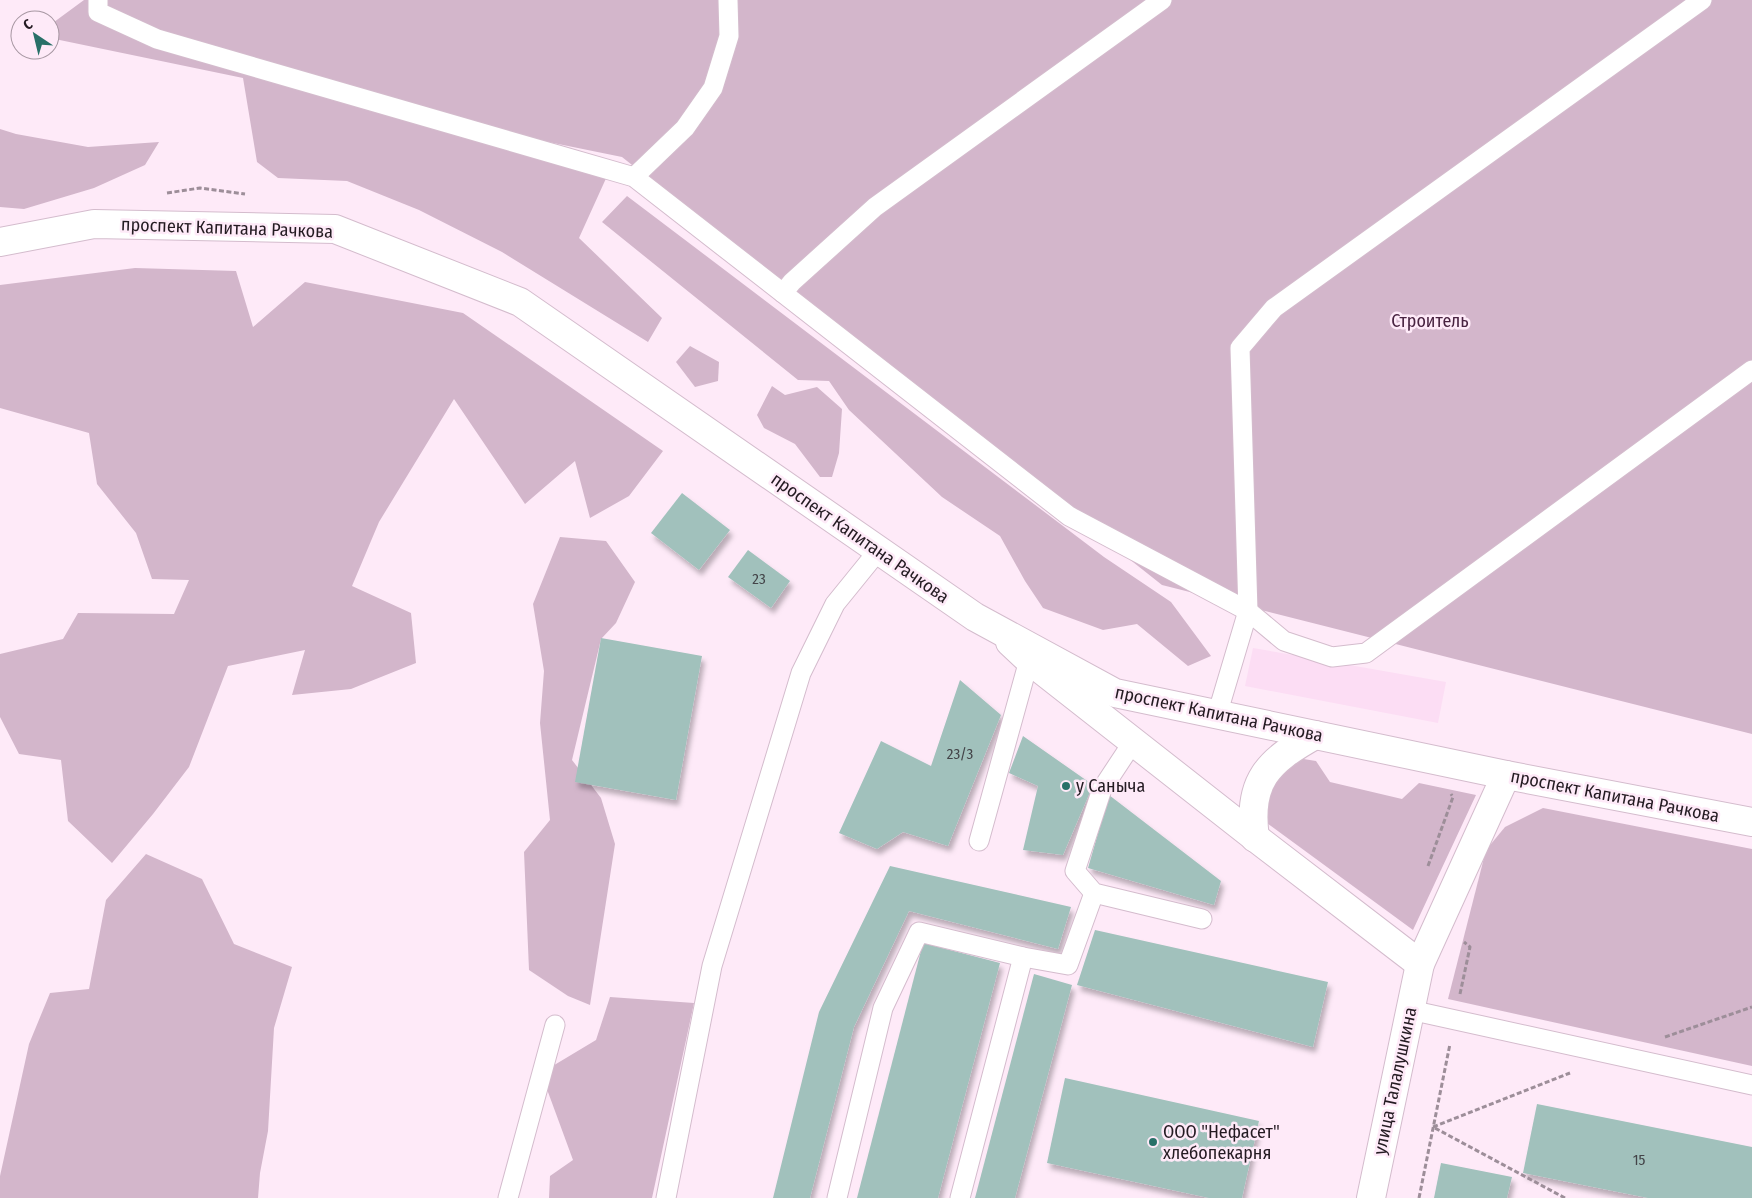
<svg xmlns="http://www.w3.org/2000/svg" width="1752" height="1198" font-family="'Fira Sans Condensed',sans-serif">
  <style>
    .built { fill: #fcddf4 }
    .green { fill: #d3b6cb }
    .building { fill: #a1c1bc; filter: url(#shadow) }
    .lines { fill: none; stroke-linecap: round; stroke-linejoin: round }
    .lane-casing { stroke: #d4bccd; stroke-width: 21 }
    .street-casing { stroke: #d4bccd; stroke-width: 30 }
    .secondary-casing { stroke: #d4bccd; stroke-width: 30 }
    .path { stroke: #9d8e99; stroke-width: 3; stroke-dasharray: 5 2.5; stroke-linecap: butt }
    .lane { stroke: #fff; stroke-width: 19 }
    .street { stroke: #fff; stroke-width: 28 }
    .secondary { stroke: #fff; stroke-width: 28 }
    .poi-dot { fill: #287068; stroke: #feeaf8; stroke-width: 2 }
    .labels { text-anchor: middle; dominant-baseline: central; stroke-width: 5; stroke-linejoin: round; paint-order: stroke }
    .number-label { font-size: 15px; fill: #434448 }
    .street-label { font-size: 18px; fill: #241b22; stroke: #feeaf8 }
    .park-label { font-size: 18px; fill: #492341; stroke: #feeaf8 }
    .poi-label { font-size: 18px; fill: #241b22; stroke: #feeaf8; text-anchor: start }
  </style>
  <defs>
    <filter id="shadow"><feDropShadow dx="3" dy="5.5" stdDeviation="2.5" flood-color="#0004"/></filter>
  </defs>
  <rect width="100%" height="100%" fill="#feeaf8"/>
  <path class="built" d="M 1253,648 L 1446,682 L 1438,723 L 1245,686 Z"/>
  <g class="green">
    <path d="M 84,0 L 1752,0 L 1752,734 L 1162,585 L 622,157 L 500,132 L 608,174 L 579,238 L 662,318 L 648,342 L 502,252 L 419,210 L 347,181 L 278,178 L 257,162 L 243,78 L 50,38 L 50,25 Z"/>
    <path d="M 0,129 L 16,134 L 88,147 L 159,142 L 145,165 L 94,188 L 24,209 L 0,207 Z"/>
    <path d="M 627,196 L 1104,557 L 1171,602 L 1211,656 L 1188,666 L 1137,624 L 1103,630 L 1043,608 L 1025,581 L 1000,536 L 942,497 L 849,410 L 829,381 L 798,380 L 602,222 Z"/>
    <path d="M 135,268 L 236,271 L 253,327 L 305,282 L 463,313 L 663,451 L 629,496 L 590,518 L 575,461 L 525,504 L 454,399 L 379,522 L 352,586 L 411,613 L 416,663 L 351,689 L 292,695 L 305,650 L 228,666 L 189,767 L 153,814 L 112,863 L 68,821 L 61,760 L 19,754 L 0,717 L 0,654 L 63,639 L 78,613 L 174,614 L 189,580 L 152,579 L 136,533 L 97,484 L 89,433 L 0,408 L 0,285 Z"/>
    <path d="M 690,346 L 719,362 L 718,381 L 695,387 L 676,362 Z"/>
    <path d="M 772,386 L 785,395 L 817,387 L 842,409 L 839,453 L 832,477 L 820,477 L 795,444 L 764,428 L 757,415 Z"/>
    <path d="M 560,537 L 606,541 L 635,582 L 616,623 L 601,639 L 572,760 L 601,798 L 615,844 L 590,1005 L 568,996 L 529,970 L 524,852 L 550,820 L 540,723 L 544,671 L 533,604 Z"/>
    <path d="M 1291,757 L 1316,761 L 1330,782 L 1402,799 L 1419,783 L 1476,795 L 1413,930 L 1256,815 Z"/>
    <path d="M 1543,808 L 1752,849 L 1752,1066 L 1448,999 L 1486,850 L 1505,827 Z"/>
    <path d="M 146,854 L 202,879 L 234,944 L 292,967 L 274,1028 L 268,1131 L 260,1173 L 258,1198 L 0,1198 L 0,1176 L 29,1044 L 50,993 L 89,989 L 106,900 Z"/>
    <path d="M 610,997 L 694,1003 L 652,1198 L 549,1198 L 550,1176 L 573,1160 L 541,1073 L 596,1040 Z"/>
  </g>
  <g class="building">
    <path d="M 682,493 L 730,530 L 699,570 L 651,533 Z"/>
    <path d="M 748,550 L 790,581 L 771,608 L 728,577 Z"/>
    <path d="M 601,638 L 702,656 L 676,800 L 575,782 Z"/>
    <path d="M 960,680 L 1001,715 L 948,846 L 903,832 L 877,849 L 839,833 L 881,741 L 931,766 Z"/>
    <path d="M 1023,736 L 1093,785 L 1063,855 L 1023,850 L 1038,786 L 1009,773 Z"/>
    <path d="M 1109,795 L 1221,881 L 1214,905 L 1088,868 Z"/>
    <path d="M 890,866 L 1071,907 L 1058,949 L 909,911 L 854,1027 L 810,1198 L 773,1198 L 819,1012 Z"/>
    <path d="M 1095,930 L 1328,982 L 1313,1047 L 1077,985 Z"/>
    <path d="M 923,943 L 1000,963 L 938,1198 L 857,1198 Z"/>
    <path d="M 1034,974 L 1072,985 L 1015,1198 L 975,1198 Z"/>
    <path d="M 1065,1078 L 1259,1121 L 1242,1198 L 1209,1198 L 1047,1163 Z"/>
    <path d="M 1537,1104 L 1752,1147 L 1752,1198 L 1648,1198 L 1523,1173 Z"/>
    <path d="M 1441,1163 L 1512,1177 L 1507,1198 L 1434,1198 Z"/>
  </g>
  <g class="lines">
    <g class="lane-casing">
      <g id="lane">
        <path d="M 98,0 L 98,12 L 157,39 L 634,177 L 1069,516 L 1248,611 L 1284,641 L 1332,657 L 1366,653 L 1752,370"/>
        <path d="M 634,177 L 685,128 L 713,88 L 729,36 L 728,0"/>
        <path d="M 783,293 L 792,282 L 875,207 L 1162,0"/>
        <path d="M 1217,715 L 1248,611 L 1240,348 L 1274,308 L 1702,0"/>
        <path d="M 1133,742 L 1102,789 L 1075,871 L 1094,893 L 1202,919"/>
        <path d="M 979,841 L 1029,660"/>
        <path d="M 1023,957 L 1068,965 L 1094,893"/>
        <path d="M 1410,1010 L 1752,1085"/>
        <path d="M 508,1198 L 555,1025"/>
        <path d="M 666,1198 L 712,966 L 801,673 L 835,604 L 878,551"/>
        <path d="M 837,1198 L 883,1008 L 919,932 L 1023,957 L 960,1198"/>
      </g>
    </g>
    <g class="street-casing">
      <g id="street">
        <path d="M 1010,642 L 1029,660 L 1261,842 L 1420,964"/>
        <path d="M 1255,838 C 1247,781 1268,761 1315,735"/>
        <path d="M 1371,1198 L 1420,964 L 1506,775"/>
      </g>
    </g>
    <g class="secondary-casing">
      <path id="secondary" d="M 0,242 L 94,224 L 335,229 L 520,302 L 975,617 L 1115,693 L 1506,775 L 1752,822"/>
    </g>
    <g class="path">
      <path d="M 167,193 L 200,188 L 245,194"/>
      <path d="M 1428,866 L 1453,797 L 1451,794"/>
      <path d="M 1460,994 L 1470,947 L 1464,942"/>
      <path d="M 1665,1037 L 1752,1007"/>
      <path d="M 1419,1198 L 1450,1044"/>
      <path d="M 1565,1198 L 1433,1127 L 1570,1073"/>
    </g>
    <use href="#lane" class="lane"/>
    <use href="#street" class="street"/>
    <use href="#secondary" class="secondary"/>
  </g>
  <g class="poi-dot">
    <circle cx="1066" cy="786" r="5"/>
    <circle cx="1153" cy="1142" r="5"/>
  </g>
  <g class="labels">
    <g class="number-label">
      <text x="759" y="579">23</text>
      <text x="960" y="754">23/3</text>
      <text x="1639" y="1160">15</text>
    </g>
    <g class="street-label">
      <text transform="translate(227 228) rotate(2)">проспект Капитана Рачкова</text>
      <text transform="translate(860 538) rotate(35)">проспект Капитана Рачкова</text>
      <text transform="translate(1219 714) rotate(12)">проспект Капитана Рачкова</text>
      <text transform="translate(1615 796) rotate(11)">проспект Капитана Рачкова</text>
      <text transform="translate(1395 1081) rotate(-78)">улица Талалушкина</text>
    </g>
    <g class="park-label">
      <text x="1430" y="321">Строитель</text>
    </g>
    <g class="poi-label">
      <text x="1076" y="786">у Саныча</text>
      <text x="1163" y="1132">ООО "Нефасет"<tspan x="1163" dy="21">хлебопекарня</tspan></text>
    </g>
  </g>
  <g transform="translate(35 35) rotate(325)"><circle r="24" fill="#feeaf8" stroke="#a797a2"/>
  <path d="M0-4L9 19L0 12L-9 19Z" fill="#287068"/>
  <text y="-8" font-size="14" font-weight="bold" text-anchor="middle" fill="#241b22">С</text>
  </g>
</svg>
